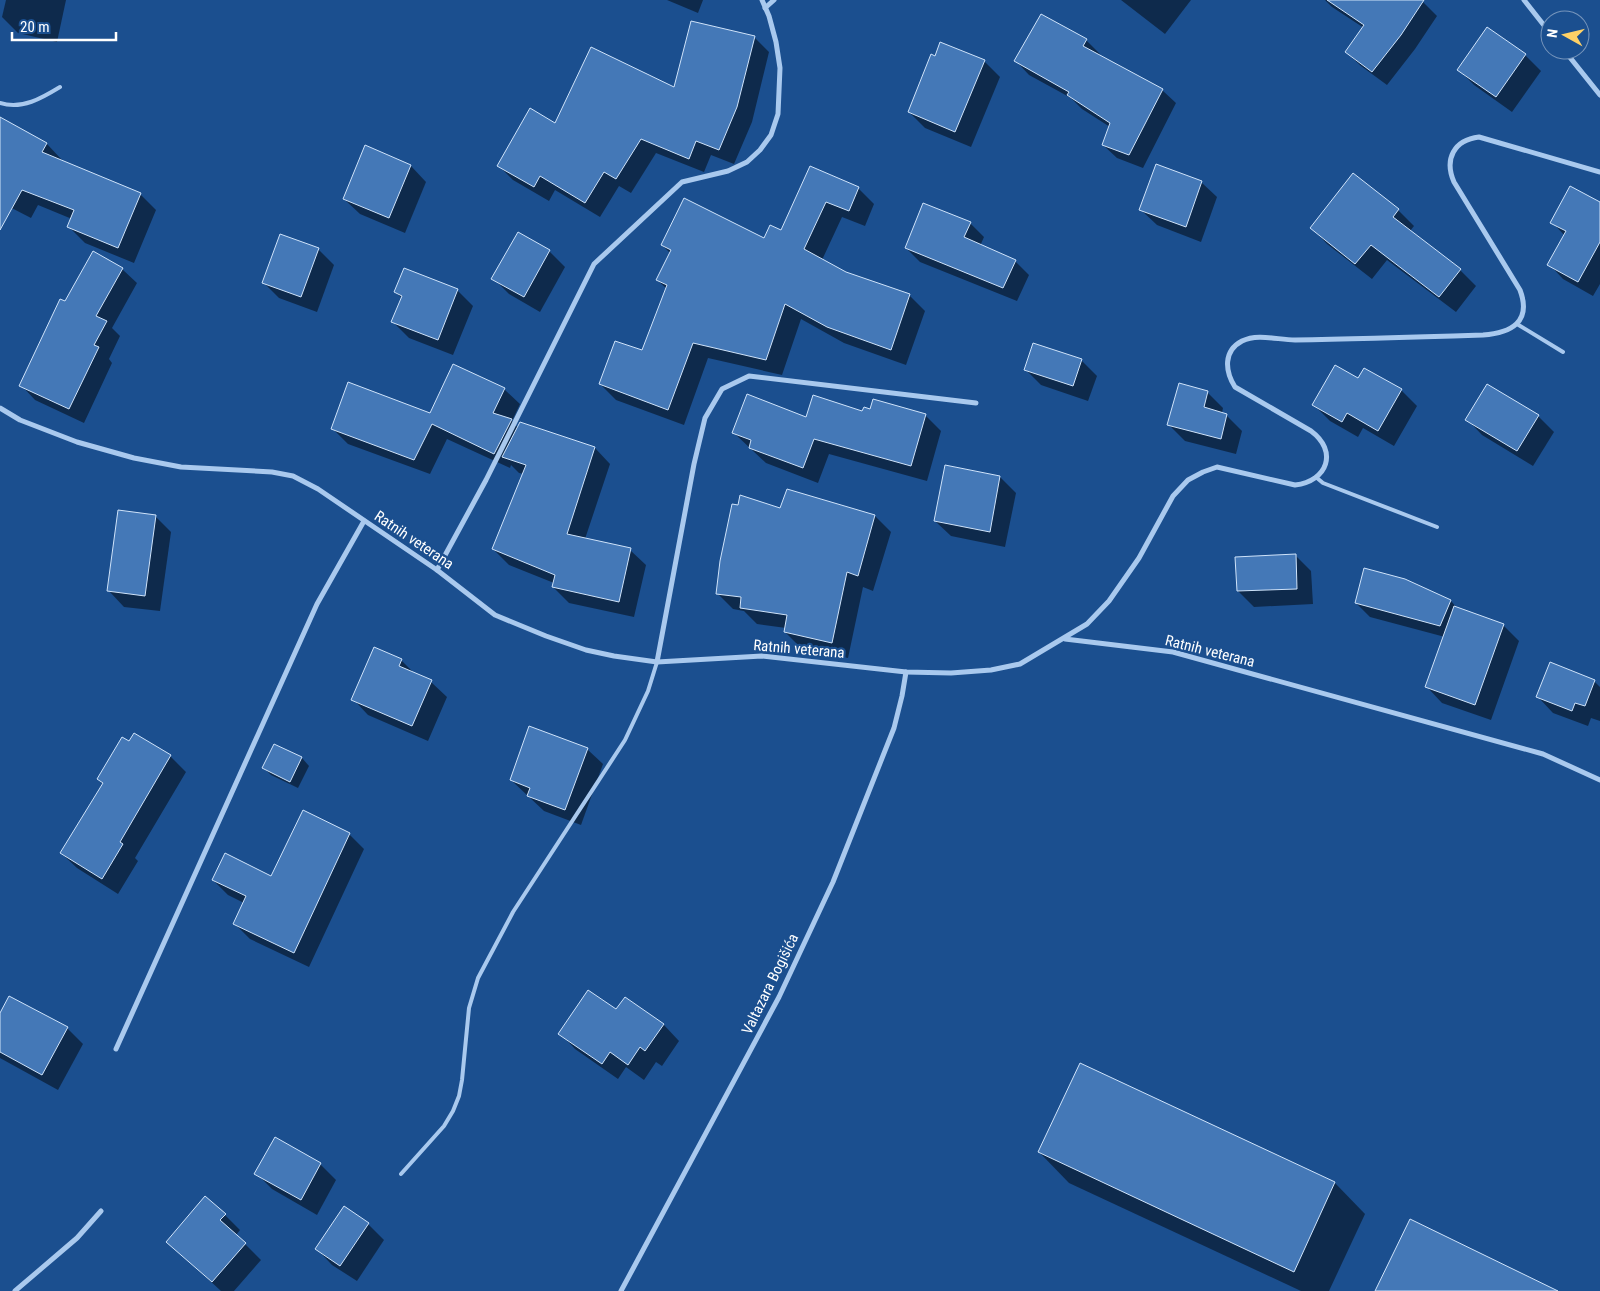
<svg xmlns="http://www.w3.org/2000/svg" width="1600" height="1291" font-family="'Roboto Condensed',sans-serif">
  <style>
    .shadow { fill: #0007 }
    .building { fill: #4478b7; stroke: #cfe3fa }
    .lines { fill: none; stroke-linecap: round; stroke-linejoin: round }
    .lane { stroke: #a9c9ee; stroke-width: 4 }
    .street { stroke: #a9c9ee; stroke-width: 5 }
    .labels { text-anchor: middle; dominant-baseline: central; stroke-width: 4.5; stroke-linejoin: round; paint-order: stroke }
    .street-label { font-size: 15px; fill: #fff; stroke: #1b4f8f }
  </style>
  <rect width="100%" height="100%" fill="#1b4f8f"/>
  <g class="shadow">
    <path d="M 6,0 L 66,0 L 57,42 L 18,33 L 2,17 Z"/>
    <path d="M 667,0 L 703,0 L 698,13 Z"/>
    <path d="M 1121,0 L 1191,0 L 1165,34 Z"/>
    <path d="M 1325,0 L 1421,0 L 1437,16 L 1415,49 L 1387,85 L 1361,66 L 1346,52 L 1364,28 L 1332,7 Z"/>
    <path d="M 1042,15 L 1086,40 L 1100,54 L 1099,56 L 1162,90 L 1176,103 L 1143,168 L 1117,158 L 1103,145 L 1110,127 L 1082,109 L 1071,98 L 1029,75 L 1016,61 Z"/>
    <path d="M 754,37 L 769,52 L 752,122 L 734,164 L 711,155 L 704,172 L 656,153 L 631,193 L 619,186 L 600,217 L 555,190 L 549,201 L 513,180 L 498,165 L 556,125 L 675,89 Z"/>
    <path d="M 1525,55 L 1541,71 L 1512,112 L 1474,85 L 1458,69 Z"/>
    <path d="M 984,61 L 1000,77 L 971,147 L 925,128 L 909,112 Z"/>
    <path d="M 0,118 L 47,144 L 62,160 L 62,161 L 140,194 L 156,210 L 134,263 L 85,243 L 69,227 L 72,219 L 38,205 L 31,218 L 0,202 Z"/>
    <path d="M 411,166 L 426,182 L 405,233 L 360,214 L 344,199 Z"/>
    <path d="M 811,167 L 858,188 L 874,204 L 865,226 L 842,217 L 822,260 L 846,273 L 909,295 L 925,311 L 906,365 L 844,343 L 801,319 L 782,375 L 708,358 L 684,425 L 616,400 L 600,384 L 643,352 L 667,289 L 657,280 L 670,253 L 662,245 L 765,240 L 782,232 Z"/>
    <path d="M 1353,175 L 1398,210 L 1414,226 L 1410,231 L 1460,270 L 1476,286 L 1456,312 L 1387,260 L 1372,279 L 1327,244 L 1312,228 Z"/>
    <path d="M 1201,182 L 1217,197 L 1201,242 L 1157,225 L 1141,210 Z"/>
    <path d="M 1600,204 L 1600,284 L 1593,296 L 1563,279 L 1549,264 L 1565,236 L 1552,222 Z"/>
    <path d="M 970,223 L 984,237 L 980,246 L 1015,261 L 1029,275 L 1017,301 L 920,262 L 906,248 Z"/>
    <path d="M 318,249 L 334,265 L 317,312 L 279,298 L 263,282 Z"/>
    <path d="M 549,251 L 565,267 L 540,312 L 509,294 L 493,278 Z"/>
    <path d="M 122,269 L 137,283 L 112,328 L 120,336 L 109,359 L 112,363 L 84,423 L 35,400 L 21,385 L 66,303 Z"/>
    <path d="M 457,290 L 473,306 L 453,355 L 409,338 L 393,322 L 402,298 L 395,292 Z"/>
    <path d="M 1081,360 L 1097,376 L 1088,401 L 1041,385 L 1025,369 Z"/>
    <path d="M 1359,379 L 1401,390 L 1417,406 L 1394,446 L 1363,428 L 1358,437 L 1330,421 L 1314,405 Z"/>
    <path d="M 504,389 L 520,404 L 512,421 L 518,428 L 595,448 L 610,464 L 585,539 L 630,550 L 646,565 L 634,617 L 569,603 L 553,587 L 554,583 L 509,565 L 493,549 L 524,474 L 519,473 L 511,465 L 510,468 L 447,439 L 430,474 L 348,444 L 333,429 L 431,414 Z"/>
    <path d="M 1207,392 L 1223,408 L 1222,413 L 1226,415 L 1242,431 L 1236,454 L 1185,441 L 1169,425 Z"/>
    <path d="M 871,410 L 925,415 L 941,431 L 927,481 L 829,454 L 818,483 L 766,463 L 734,433 L 863,413 Z"/>
    <path d="M 1538,416 L 1554,432 L 1533,466 L 1482,435 L 1467,419 Z"/>
    <path d="M 946,466 L 1000,477 L 1016,493 L 1005,547 L 951,536 L 935,521 Z"/>
    <path d="M 787,490 L 875,516 L 891,532 L 873,591 L 863,587 L 848,658 L 801,648 L 785,632 L 786,628 L 757,624 L 744,611 L 733,609 L 717,593 L 781,509 Z"/>
    <path d="M 155,516 L 171,532 L 160,611 L 124,607 L 109,591 Z"/>
    <path d="M 1295,555 L 1311,571 L 1313,604 L 1254,607 L 1238,591 Z"/>
    <path d="M 1405,580 L 1451,601 L 1458,609 L 1503,625 L 1519,641 L 1491,720 L 1442,703 L 1427,687 L 1445,637 L 1370,617 L 1356,603 Z"/>
    <path d="M 401,660 L 417,676 L 431,682 L 447,697 L 428,741 L 368,715 L 353,699 Z"/>
    <path d="M 1594,681 L 1600,687 L 1600,721 L 1591,718 L 1588,726 L 1553,713 L 1538,697 Z"/>
    <path d="M 134,735 L 170,756 L 186,772 L 135,858 L 138,861 L 118,894 L 77,868 L 61,853 L 104,785 L 98,779 L 130,743 Z"/>
    <path d="M 275,745 L 302,758 L 309,766 L 298,788 L 271,775 L 264,768 Z"/>
    <path d="M 587,749 L 603,764 L 581,825 L 544,811 L 511,780 Z"/>
    <path d="M 349,834 L 364,849 L 309,967 L 250,939 L 235,924 L 244,903 L 228,895 L 213,880 L 272,877 Z"/>
    <path d="M 626,999 L 664,1025 L 679,1041 L 662,1066 L 656,1062 L 644,1080 L 626,1067 L 618,1079 L 575,1049 L 560,1033 L 616,1011 Z"/>
    <path d="M 0,1016 L 67,1028 L 83,1044 L 58,1090 L 0,1058 Z"/>
    <path d="M 1080,1064 L 1335,1183 L 1365,1214 L 1329,1291 L 1301,1291 L 1069,1183 L 1039,1152 Z"/>
    <path d="M 320,1164 L 336,1180 L 317,1215 L 272,1189 L 256,1173 Z"/>
    <path d="M 344,1208 L 368,1224 L 384,1240 L 357,1281 L 332,1265 L 317,1249 Z"/>
    <path d="M 225,1215 L 240,1230 L 236,1235 L 261,1260 L 234,1291 L 221,1291 L 168,1242 Z"/>
  </g>
  <g class="building">
    <path d="M 1327,0 L 1424,0 L 1401,35 L 1372,72 L 1345,52 L 1364,25 Z"/>
    <path d="M 1041,14 L 1087,39 L 1083,46 L 1163,89 L 1129,155 L 1102,145 L 1110,123 L 1067,95 L 1069,92 L 1014,61 Z"/>
    <path d="M 691,21 L 755,36 L 737,107 L 719,150 L 696,141 L 689,159 L 641,139 L 616,179 L 604,172 L 585,203 L 540,176 L 534,187 L 497,166 L 530,108 L 555,123 L 591,47 L 674,87 Z"/>
    <path d="M 1487,27 L 1526,54 L 1496,97 L 1457,70 Z"/>
    <path d="M 940,42 L 985,60 L 955,132 L 908,112 L 931,54 L 935,56 Z"/>
    <path d="M 0,117 L 47,143 L 42,152 L 141,193 L 118,248 L 67,227 L 74,210 L 22,190 L 0,230 Z"/>
    <path d="M 365,145 L 411,165 L 389,218 L 343,199 Z"/>
    <path d="M 1156,164 L 1202,181 L 1186,227 L 1139,210 Z"/>
    <path d="M 810,166 L 859,187 L 849,211 L 826,202 L 804,249 L 846,272 L 910,294 L 891,350 L 827,327 L 785,304 L 766,360 L 693,343 L 668,410 L 599,384 L 615,341 L 642,350 L 667,285 L 656,280 L 671,250 L 661,245 L 684,198 L 764,238 L 770,225 L 781,230 Z"/>
    <path d="M 1353,173 L 1399,209 L 1393,217 L 1461,269 L 1439,297 L 1371,245 L 1355,264 L 1310,228 Z"/>
    <path d="M 1570,186 L 1600,202 L 1600,242 L 1578,282 L 1547,265 L 1566,231 L 1550,223 Z"/>
    <path d="M 923,203 L 971,222 L 964,237 L 1016,260 L 1003,288 L 905,248 Z"/>
    <path d="M 518,232 L 550,250 L 524,297 L 491,279 Z"/>
    <path d="M 280,234 L 319,248 L 301,297 L 262,283 Z"/>
    <path d="M 93,251 L 123,268 L 96,316 L 107,321 L 94,345 L 99,347 L 69,409 L 19,386 L 60,299 L 65,301 Z"/>
    <path d="M 404,268 L 458,289 L 438,340 L 391,322 L 402,296 L 394,292 Z"/>
    <path d="M 1033,343 L 1082,359 L 1073,386 L 1024,370 Z"/>
    <path d="M 453,364 L 505,388 L 493,413 L 512,419 L 494,454 L 432,424 L 414,460 L 331,429 L 348,382 L 430,413 Z"/>
    <path d="M 1335,365 L 1358,378 L 1364,368 L 1402,389 L 1378,431 L 1347,413 L 1342,422 L 1312,405 Z"/>
    <path d="M 1179,383 L 1208,391 L 1204,407 L 1227,414 L 1221,439 L 1167,425 Z"/>
    <path d="M 1487,384 L 1539,415 L 1517,451 L 1465,420 Z"/>
    <path d="M 747,394 L 806,417 L 813,395 L 862,411 L 864,407 L 870,409 L 873,399 L 926,414 L 911,466 L 814,439 L 803,468 L 749,448 L 751,440 L 732,433 Z"/>
    <path d="M 520,422 L 595,447 L 567,534 L 631,548 L 619,602 L 552,587 L 555,575 L 492,549 L 526,465 L 502,457 Z"/>
    <path d="M 945,465 L 1000,476 L 990,532 L 934,521 Z"/>
    <path d="M 787,489 L 875,515 L 858,576 L 847,572 L 832,643 L 784,632 L 787,615 L 740,608 L 741,597 L 716,594 L 720,561 L 732,504 L 738,505 L 740,495 L 780,508 Z"/>
    <path d="M 118,510 L 156,515 L 145,596 L 107,591 Z"/>
    <path d="M 1296,554 L 1297,589 L 1237,591 L 1235,557 Z"/>
    <path d="M 1364,568 L 1405,579 L 1451,600 L 1440,626 L 1355,603 Z"/>
    <path d="M 1454,606 L 1504,624 L 1475,705 L 1425,687 Z"/>
    <path d="M 374,647 L 402,659 L 399,666 L 432,680 L 412,726 L 351,700 Z"/>
    <path d="M 1550,662 L 1595,680 L 1585,706 L 1575,703 L 1572,711 L 1536,697 Z"/>
    <path d="M 529,726 L 588,748 L 565,810 L 527,796 L 530,788 L 510,780 Z"/>
    <path d="M 134,733 L 171,755 L 120,842 L 123,844 L 102,879 L 60,853 L 103,783 L 97,779 L 122,737 L 129,741 Z"/>
    <path d="M 274,744 L 302,757 L 290,782 L 262,768 Z"/>
    <path d="M 303,810 L 350,833 L 294,953 L 233,924 L 246,896 L 212,880 L 225,853 L 271,876 Z"/>
    <path d="M 588,990 L 616,1009 L 625,997 L 664,1024 L 645,1051 L 640,1047 L 628,1065 L 610,1052 L 602,1064 L 558,1034 Z"/>
    <path d="M 9,996 L 68,1027 L 42,1075 L 0,1052 L 0,1013 Z"/>
    <path d="M 1080,1063 L 1335,1182 L 1294,1272 L 1038,1152 Z"/>
    <path d="M 275,1137 L 321,1163 L 301,1200 L 254,1174 Z"/>
    <path d="M 205,1196 L 226,1214 L 220,1220 L 246,1243 L 212,1282 L 166,1242 Z"/>
    <path d="M 344,1206 L 369,1223 L 340,1266 L 315,1249 Z"/>
    <path d="M 1410,1219 L 1558,1291 L 1375,1291 Z"/>
  </g>
  <g class="lines">
    <g class="lane">
      <path d="M 0,103 C 22,110 42,98 60,87"/>
      <path d="M 1517,324 L 1563,352"/>
      <path d="M 1317,478 L 1323,483 L 1437,527"/>
      <path d="M 401,1174 L 444,1126 L 453,1111 L 459,1096 L 462,1080 L 469,1008 L 478,978 L 513,912 L 625,740 L 648,691 L 657,662"/>
    </g>
    <g class="street">
      <path d="M 1524,0 L 1550,33"/>
      <path d="M 765,8 L 774,0"/>
      <path d="M 1564,50 L 1600,95"/>
      <path d="M 0,408 L 20,420 L 77,442 L 134,458 L 181,467 L 272,472 L 293,476 L 318,489 L 437,570 L 495,615 L 546,636 L 586,650 L 614,656 L 657,662 L 762,656 L 906,672 L 951,673 L 991,670 L 1020,664 L 1087,624 L 1109,601 L 1139,558 L 1173,496 L 1188,480 L 1203,472 L 1217,467 L 1295,485 C 1328,481 1338,451 1311,431 L 1235,387 C 1225,371 1223,351 1242,341 C 1258,333 1278,340 1295,340 C 1358,339 1421,337 1483,335 C 1511,333 1532,322 1520,290 L 1454,182 C 1444,159 1454,140 1479,137 L 1600,172"/>
      <path d="M 437,570 L 486,480 L 594,264 L 682,182 L 728,171 L 747,162 L 760,150 L 771,135 L 778,114 L 780,68 L 776,42 L 769,16 L 762,0"/>
      <path d="M 1065,639 L 1173,652 L 1543,754 L 1600,780"/>
      <path d="M 657,662 L 694,464 L 705,418 L 722,389 L 749,376 L 976,403"/>
      <path d="M 116,1049 L 317,604 L 364,521"/>
      <path d="M 15,1291 L 77,1238 L 101,1211"/>
      <path d="M 621,1291 L 779,997 L 833,882 L 894,728 L 902,696 L 906,672"/>
    </g>
  </g>
  <g class="labels">
    <g class="street-label">
      <text transform="translate(414 540) rotate(34)">Ratnih veterana</text>
      <text transform="translate(799 649) rotate(5)">Ratnih veterana</text>
      <text transform="translate(1210 651) rotate(14)">Ratnih veterana</text>
      <text transform="translate(770 984) rotate(-64)">Valtazara Bogišića</text>
    </g>
  </g>
  <g transform="translate(1565 35) rotate(278)"><circle r="24" fill="#1b4f8f" stroke="#7695bc"/>
  <path d="M0-4L9 19L0 12L-9 19Z" fill="#ffd166"/>
  <text y="-8" font-size="14" font-weight="bold" text-anchor="middle" fill="#ffffff">N</text>
  </g>
  <path d="M12 32v8h104v-8" fill="none" stroke="#ffffff" stroke-width="2.5"/>
  <text x="20" y="32" font-size="15" fill="#ffffff" stroke="#1b4f8f" stroke-width="4" paint-order="stroke">20 m</text>
</svg>
